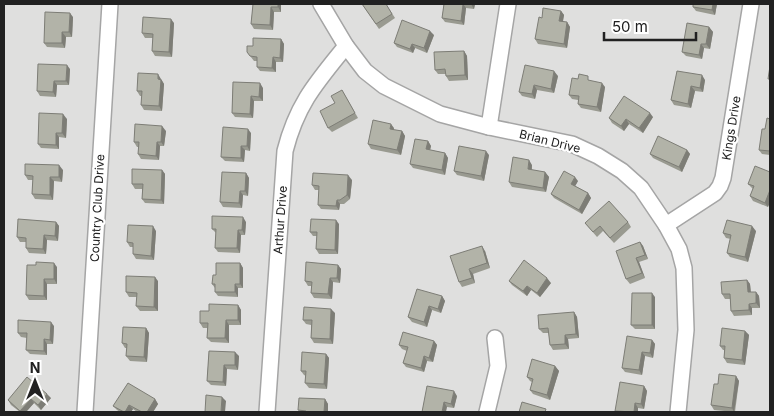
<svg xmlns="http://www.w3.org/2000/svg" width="774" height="416" font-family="Inter,sans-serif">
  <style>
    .residential { fill: #dfdfde }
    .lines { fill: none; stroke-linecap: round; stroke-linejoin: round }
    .minor-casing { stroke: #a5a5a5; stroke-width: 18 }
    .minor { stroke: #fff; stroke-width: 15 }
    .wall { fill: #999a90 }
    .shaded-wall { fill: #7d7d76 }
    .building { fill: #b2b3a8; stroke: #7d7d76 }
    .labels { text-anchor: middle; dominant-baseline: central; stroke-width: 4.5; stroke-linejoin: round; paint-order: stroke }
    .street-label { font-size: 12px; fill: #212121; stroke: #fff }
  </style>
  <rect width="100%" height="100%" fill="#eef1e9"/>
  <rect class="residential" x="4" y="4" width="766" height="408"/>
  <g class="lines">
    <g class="minor-casing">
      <g id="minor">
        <path d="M 321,4 L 346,46 L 365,71 L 384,86 L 440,114 L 489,127 L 572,144 L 598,156 L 622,171 L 641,188 L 666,225 L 679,249 L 684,268 L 686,330 L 678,412"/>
        <path d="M 489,127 L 508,4"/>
        <path d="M 666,225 L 715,193 L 720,186 L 723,178 L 751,4"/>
        <path d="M 85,412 L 110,4"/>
        <path d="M 267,412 L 285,151 C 297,104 316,83 346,46"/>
        <path d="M 487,412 L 498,366 L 495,338"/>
      </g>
    </g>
    <use href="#minor" class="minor"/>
  </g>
  <g class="wall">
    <path d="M 253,4 L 281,4 L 281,12 L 274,12 L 273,30 L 254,29 L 251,24 Z"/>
    <path d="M 362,4 L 386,4 L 395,18 L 379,29 Z"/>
    <path d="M 444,4 L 475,4 L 474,9 L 466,8 L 464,25 L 445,22 L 442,18 Z"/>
    <path d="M 717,4 L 715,15 L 696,11 L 693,7 Z"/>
    <path d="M 561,11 L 564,15 L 563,22 L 567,22 L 570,27 L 567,48 L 538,44 L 535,39 L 542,18 Z"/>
    <path d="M 73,17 L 72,37 L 66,37 L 65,48 L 47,47 L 44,43 Z"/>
    <path d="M 174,23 L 172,57 L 155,56 L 152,51 L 153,38 L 145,38 L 142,33 Z"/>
    <path d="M 709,27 L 713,32 L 710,49 L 704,48 L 702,59 L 686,56 L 682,52 Z"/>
    <path d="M 434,35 L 427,53 L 415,48 L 413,53 L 397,47 L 394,43 Z"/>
    <path d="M 281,39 L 284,44 L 283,62 L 276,62 L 276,72 L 260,71 L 257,67 L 257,61 L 254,61 L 247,52 L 253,46 Z"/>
    <path d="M 464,51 L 467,56 L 468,80 L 449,81 L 446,76 L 446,74 L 438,74 L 435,70 Z"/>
    <path d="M 70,69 L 69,85 L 57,85 L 56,97 L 40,96 L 37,91 Z"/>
    <path d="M 677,71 L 705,80 L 703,92 L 695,91 L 691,108 L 674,105 L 671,100 Z"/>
    <path d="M 558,76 L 554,93 L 537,90 L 535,99 L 522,96 L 519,92 Z"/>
    <path d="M 161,79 L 164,84 L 162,111 L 144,110 L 141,105 L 142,96 L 140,96 L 137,91 Z"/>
    <path d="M 592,81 L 605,87 L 601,112 L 581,108 L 578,104 L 578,100 L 572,99 L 569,95 Z"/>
    <path d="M 233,82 L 263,88 L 263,101 L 254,101 L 253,118 L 235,117 L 232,113 Z"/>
    <path d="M 342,90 L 358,118 L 332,132 L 328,128 Z"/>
    <path d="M 653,117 L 643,133 L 629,124 L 624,131 L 612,123 L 609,118 Z"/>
    <path d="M 67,119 L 66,138 L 59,137 L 59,149 L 41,148 L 38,144 Z"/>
    <path d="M 770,119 L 770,155 L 762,154 L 759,150 Z"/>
    <path d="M 394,128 L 393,130 L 402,131 L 405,136 L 401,155 L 371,149 L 368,144 Z"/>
    <path d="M 166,131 L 164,146 L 160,146 L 159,160 L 141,159 L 138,154 L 139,147 L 137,147 L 134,142 Z"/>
    <path d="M 251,133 L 250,151 L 245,150 L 244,162 L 225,161 L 221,157 Z"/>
    <path d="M 428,141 L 431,146 L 430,150 L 445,153 L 448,158 L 445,175 L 413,168 L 410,164 Z"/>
    <path d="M 687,150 L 690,154 L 682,172 L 653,158 L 650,154 Z"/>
    <path d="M 489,155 L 484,181 L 457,175 L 454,171 Z"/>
    <path d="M 532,165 L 532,170 L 545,172 L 549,177 L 546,192 L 512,187 L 509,182 Z"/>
    <path d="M 63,170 L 62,182 L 54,181 L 53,200 L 35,199 L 32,194 L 33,180 L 28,180 L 25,175 Z"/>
    <path d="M 162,170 L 165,174 L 164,204 L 145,203 L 142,199 L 142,189 L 135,189 L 132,184 Z"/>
    <path d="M 770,172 L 768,207 L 753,201 L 750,196 L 753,189 L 748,184 Z"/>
    <path d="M 246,173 L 249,178 L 248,196 L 243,195 L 242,208 L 223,207 L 220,202 Z"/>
    <path d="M 352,180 L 350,199 L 344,204 L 340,204 L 339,210 L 321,209 L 318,205 L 319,190 L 315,190 L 312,185 Z"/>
    <path d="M 578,181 L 575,186 L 588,193 L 591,198 L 582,214 L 554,198 L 551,194 Z"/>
    <path d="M 56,222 L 59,226 L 58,241 L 47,240 L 46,254 L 29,253 L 26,248 L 26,242 L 20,242 L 17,237 Z"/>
    <path d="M 246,222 L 245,235 L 241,235 L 240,253 L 218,252 L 215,248 L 216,233 L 212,229 Z"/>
    <path d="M 628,222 L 631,227 L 614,243 L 603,231 L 597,237 L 585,223 Z"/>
    <path d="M 339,224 L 338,254 L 319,254 L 316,249 L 317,236 L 313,236 L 310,232 Z"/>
    <path d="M 156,231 L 154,260 L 136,259 L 133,254 L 133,247 L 130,247 L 127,242 Z"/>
    <path d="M 756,231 L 748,262 L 730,257 L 727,253 L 731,239 L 726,238 L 723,233 Z"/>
    <path d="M 640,242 L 643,246 L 648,259 L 639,262 L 645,278 L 630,284 L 626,279 Z"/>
    <path d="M 485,251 L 490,268 L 473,274 L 475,283 L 462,287 L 459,282 Z"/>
    <path d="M 240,263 L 243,268 L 243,288 L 238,288 L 238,297 L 218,296 L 215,292 L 215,288 L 212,284 L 216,275 Z"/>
    <path d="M 338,265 L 341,269 L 340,283 L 333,282 L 332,299 L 314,298 L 311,293 L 311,286 L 308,286 L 305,281 Z"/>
    <path d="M 57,267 L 57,284 L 47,284 L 47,300 L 29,300 L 26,295 Z"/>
    <path d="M 747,280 L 750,284 L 751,292 L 756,292 L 759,296 L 760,308 L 752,308 L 752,315 L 734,316 L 731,311 L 730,299 L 725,299 L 722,294 Z"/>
    <path d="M 158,281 L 158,311 L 140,311 L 136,306 L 137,297 L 129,297 L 126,292 Z"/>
    <path d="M 509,281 L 551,283 L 540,297 L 531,290 L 527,296 L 512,285 Z"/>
    <path d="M 442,296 L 445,301 L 441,313 L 432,310 L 427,327 L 412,322 L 408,317 Z"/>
    <path d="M 655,297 L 655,329 L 635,329 L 631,325 Z"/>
    <path d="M 238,305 L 241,310 L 241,325 L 229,325 L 229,343 L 211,342 L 207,338 L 207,328 L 203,328 L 200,323 L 209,311 Z"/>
    <path d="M 574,312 L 577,317 L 579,338 L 568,339 L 569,349 L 553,350 L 550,345 L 549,333 L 543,333 L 539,329 Z"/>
    <path d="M 335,313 L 333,344 L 314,343 L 311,338 L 311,325 L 306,324 L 303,320 Z"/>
    <path d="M 54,326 L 53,344 L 47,344 L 47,355 L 30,354 L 26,350 L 27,338 L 21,337 L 18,333 Z"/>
    <path d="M 146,328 L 149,333 L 147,362 L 130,361 L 126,356 L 127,348 L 125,348 L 122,343 Z"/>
    <path d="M 745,331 L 749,335 L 745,365 L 727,363 L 724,358 L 724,350 L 723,350 L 720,346 Z"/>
    <path d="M 652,340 L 655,344 L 653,358 L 645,356 L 642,375 L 625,372 L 622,368 Z"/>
    <path d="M 434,341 L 437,345 L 433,362 L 427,361 L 424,372 L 406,367 L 403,363 L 407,351 L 402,349 L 399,345 Z"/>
    <path d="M 209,351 L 239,356 L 238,370 L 227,369 L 226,386 L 211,385 L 207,381 Z"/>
    <path d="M 326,354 L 329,358 L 327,389 L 309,388 L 305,383 L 306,376 L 304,375 L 301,371 Z"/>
    <path d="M 555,366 L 559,371 L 550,400 L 533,394 L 530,390 L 532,382 L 530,381 L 527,377 Z"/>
    <path d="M 736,376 L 739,381 L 735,412 L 714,410 L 711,405 L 718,384 Z"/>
    <path d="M 644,386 L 647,391 L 644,409 L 638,408 L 638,412 L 615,412 L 615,411 Z"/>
    <path d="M 457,396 L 454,408 L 447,407 L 422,412 Z"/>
    <path d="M 51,398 L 41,410 L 34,403 L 26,412 L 20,412 L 11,405 L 8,400 Z"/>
    <path d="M 155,399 L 158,404 L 153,412 L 137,412 L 133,409 L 131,412 L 120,412 L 117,410 L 113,406 Z"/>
    <path d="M 325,399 L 328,404 L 328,412 L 300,412 L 298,410 Z"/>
  </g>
  <g class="shaded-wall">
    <path d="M 278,4 L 281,4 L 281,12 L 278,7 Z"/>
    <path d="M 463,4 L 466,8 L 464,25 L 461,21 Z"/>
    <path d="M 471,4 L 475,4 L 474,9 Z"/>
    <path d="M 713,4 L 717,4 L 715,15 L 712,10 Z"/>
    <path d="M 271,7 L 274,12 L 273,30 L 270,25 Z"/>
    <path d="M 561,11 L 564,15 L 562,25 L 559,21 Z"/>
    <path d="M 70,13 L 73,17 L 72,37 L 69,32 Z"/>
    <path d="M 171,19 L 174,23 L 172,57 L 169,52 Z"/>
    <path d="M 567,22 L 570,27 L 567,48 L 564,44 Z"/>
    <path d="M 709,27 L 713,32 L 710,49 L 706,44 Z"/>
    <path d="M 430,31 L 434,35 L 427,53 L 424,48 Z"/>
    <path d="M 62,32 L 66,37 L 65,48 L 62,43 Z"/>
    <path d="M 281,39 L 284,44 L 283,62 L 280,58 Z"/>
    <path d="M 412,44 L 415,48 L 413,53 L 410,49 Z"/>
    <path d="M 701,44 L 704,48 L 702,59 L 699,55 Z"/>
    <path d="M 464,51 L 467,56 L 468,80 L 465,75 Z"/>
    <path d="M 273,57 L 276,62 L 276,72 L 272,68 Z"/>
    <path d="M 67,65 L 70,69 L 69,85 L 66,81 Z"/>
    <path d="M 554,71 L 558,76 L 554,93 L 551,89 Z"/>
    <path d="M 158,74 L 164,84 L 162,111 L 159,106 Z"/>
    <path d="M 702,75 L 705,80 L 703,92 L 700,88 Z"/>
    <path d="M 54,81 L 57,85 L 56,97 L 53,92 Z"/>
    <path d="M 260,83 L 263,88 L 263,101 L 259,97 Z"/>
    <path d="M 602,83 L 605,87 L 601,112 L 597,107 Z"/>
    <path d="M 534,85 L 537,90 L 535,99 L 532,94 Z"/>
    <path d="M 691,86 L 695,91 L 691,108 L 688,104 Z"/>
    <path d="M 251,96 L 254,101 L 253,118 L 250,114 Z"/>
    <path d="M 650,113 L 653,117 L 643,133 L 639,128 Z"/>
    <path d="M 63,114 L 67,119 L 66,138 L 62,133 Z"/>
    <path d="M 626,119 L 629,124 L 624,131 L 621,126 Z"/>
    <path d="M 391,124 L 394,128 L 393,133 L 390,129 Z"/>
    <path d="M 162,126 L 166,131 L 164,146 L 161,142 Z"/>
    <path d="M 248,129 L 251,133 L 250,151 L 247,146 Z"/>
    <path d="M 402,131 L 405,136 L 401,155 L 397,150 Z"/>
    <path d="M 56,133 L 59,137 L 59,149 L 56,145 Z"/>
    <path d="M 428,141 L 431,146 L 429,154 L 426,149 Z"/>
    <path d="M 157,142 L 160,146 L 159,160 L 156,156 Z"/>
    <path d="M 241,146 L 245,150 L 244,162 L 241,158 Z"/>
    <path d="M 687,150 L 690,154 L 682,172 L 679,167 Z"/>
    <path d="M 486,151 L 489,155 L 484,181 L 481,176 Z"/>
    <path d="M 445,153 L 448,158 L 445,175 L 442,170 Z"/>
    <path d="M 529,160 L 532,165 L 531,174 L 528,169 Z"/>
    <path d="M 59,165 L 63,170 L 62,182 L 59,177 Z"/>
    <path d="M 162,170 L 165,174 L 164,204 L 161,200 Z"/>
    <path d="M 545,172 L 549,177 L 546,192 L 543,188 Z"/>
    <path d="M 246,173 L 249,178 L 248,196 L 245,191 Z"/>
    <path d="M 348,175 L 352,180 L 350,199 L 347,195 Z"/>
    <path d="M 50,177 L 54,181 L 53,200 L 50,195 Z"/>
    <path d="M 575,177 L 578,181 L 574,188 L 571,184 Z"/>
    <path d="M 770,190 L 770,203 L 768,207 L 765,203 Z"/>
    <path d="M 240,191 L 243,195 L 242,208 L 239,203 Z"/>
    <path d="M 588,193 L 591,198 L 582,214 L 579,210 Z"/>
    <path d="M 337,200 L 340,204 L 339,210 L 336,206 Z"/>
    <path d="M 243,217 L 246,222 L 245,235 L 242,230 Z"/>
    <path d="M 336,220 L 339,224 L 338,254 L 335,250 Z"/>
    <path d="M 56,222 L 59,226 L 58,241 L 55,236 Z"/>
    <path d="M 153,226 L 156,231 L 154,260 L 151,256 Z"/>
    <path d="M 752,226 L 756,231 L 748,262 L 745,257 Z"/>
    <path d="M 238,230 L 241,235 L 240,253 L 237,248 Z"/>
    <path d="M 44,235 L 47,240 L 46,254 L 43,249 Z"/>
    <path d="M 640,242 L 643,246 L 648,259 L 645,255 Z"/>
    <path d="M 482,246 L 485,251 L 490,268 L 487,263 Z"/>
    <path d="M 636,258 L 639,262 L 645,278 L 642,273 Z"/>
    <path d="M 54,263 L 57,267 L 57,284 L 54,279 Z"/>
    <path d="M 240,263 L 243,268 L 243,288 L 240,284 Z"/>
    <path d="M 338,265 L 341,269 L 340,283 L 337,278 Z"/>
    <path d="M 469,269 L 473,274 L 475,283 L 472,278 Z"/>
    <path d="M 155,277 L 158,281 L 158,311 L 154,307 Z"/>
    <path d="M 330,278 L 333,282 L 332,299 L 328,294 Z"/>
    <path d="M 547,278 L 551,283 L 540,297 L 537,293 Z"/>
    <path d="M 44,279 L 47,284 L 47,300 L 44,296 Z"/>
    <path d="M 747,280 L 750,284 L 751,296 L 748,292 Z"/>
    <path d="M 235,284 L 238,288 L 238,297 L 235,292 Z"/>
    <path d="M 527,286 L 531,290 L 527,296 L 523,291 Z"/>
    <path d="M 756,292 L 759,296 L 760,308 L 756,303 Z"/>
    <path d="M 652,293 L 655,297 L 655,329 L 652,325 Z"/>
    <path d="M 442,296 L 445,301 L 441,313 L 438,309 Z"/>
    <path d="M 749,304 L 752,308 L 752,315 L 749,310 Z"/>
    <path d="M 238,305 L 241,310 L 241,325 L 238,320 Z"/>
    <path d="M 429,306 L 432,310 L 427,327 L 424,322 Z"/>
    <path d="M 331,309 L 335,313 L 333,344 L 330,339 Z"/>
    <path d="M 574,312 L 577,317 L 579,338 L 576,334 Z"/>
    <path d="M 226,320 L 229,325 L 229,343 L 225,338 Z"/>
    <path d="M 51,322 L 54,326 L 53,344 L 50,340 Z"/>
    <path d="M 146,328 L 149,333 L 147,362 L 144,357 Z"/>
    <path d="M 745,331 L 749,335 L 745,365 L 742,360 Z"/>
    <path d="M 565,335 L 568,339 L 569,349 L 565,344 Z"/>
    <path d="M 44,339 L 47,344 L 47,355 L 44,351 Z"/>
    <path d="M 652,340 L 655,344 L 653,358 L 650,353 Z"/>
    <path d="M 434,341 L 437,345 L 433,362 L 429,358 Z"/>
    <path d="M 235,352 L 239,356 L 238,370 L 235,365 Z"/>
    <path d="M 642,352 L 645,356 L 642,375 L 639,370 Z"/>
    <path d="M 326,354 L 329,358 L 327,389 L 324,384 Z"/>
    <path d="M 424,356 L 427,361 L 424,372 L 421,368 Z"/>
    <path d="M 224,365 L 227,369 L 226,386 L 223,382 Z"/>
    <path d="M 555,366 L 559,371 L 550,400 L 547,395 Z"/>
    <path d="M 736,376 L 739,381 L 734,412 L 732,408 Z"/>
    <path d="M 644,386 L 647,391 L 644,409 L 641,404 Z"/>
    <path d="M 454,391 L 457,396 L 454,408 L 451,404 Z"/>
    <path d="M 47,394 L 51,398 L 41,410 L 38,405 Z"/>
    <path d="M 222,397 L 226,401 L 225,412 L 221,412 Z"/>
    <path d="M 31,399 L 34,403 L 26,412 L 21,412 L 20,411 Z"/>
    <path d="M 155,399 L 158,404 L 153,412 L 147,412 Z"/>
    <path d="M 325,399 L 328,404 L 328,412 L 324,412 Z"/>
    <path d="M 444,402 L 447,407 L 446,412 L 442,412 Z"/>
    <path d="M 635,403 L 638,408 L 638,412 L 634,412 Z"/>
    <path d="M 129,405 L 133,409 L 131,412 L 125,412 Z"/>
  </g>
  <g class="building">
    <path d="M 253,4 L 278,4 L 278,7 L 271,7 L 270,25 L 251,24 Z"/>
    <path d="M 362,4 L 386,4 L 392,14 L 376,24 Z"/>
    <path d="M 444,4 L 463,4 L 461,21 L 442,18 Z"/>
    <path d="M 693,4 L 713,4 L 712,10 L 693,7 Z"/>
    <path d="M 543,8 L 561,11 L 559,21 L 567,22 L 564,44 L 535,39 L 539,17 L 542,18 Z"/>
    <path d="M 45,12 L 70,13 L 69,32 L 62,32 L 62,43 L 44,43 Z"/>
    <path d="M 143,17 L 171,19 L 169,52 L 152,51 L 153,34 L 142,33 Z"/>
    <path d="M 402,20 L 430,31 L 424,48 L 412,44 L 410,49 L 394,43 Z"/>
    <path d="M 687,23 L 709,27 L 706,44 L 701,44 L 699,55 L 682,52 Z"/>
    <path d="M 253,38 L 281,39 L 280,58 L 273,57 L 272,68 L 257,67 L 257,57 L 250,56 L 247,52 L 247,46 L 253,46 Z"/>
    <path d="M 464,51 L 465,75 L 446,76 L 445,69 L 435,70 L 434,52 Z"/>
    <path d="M 38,64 L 67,65 L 66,81 L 54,81 L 53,92 L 37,91 Z"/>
    <path d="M 525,65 L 554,71 L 551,89 L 534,85 L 532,94 L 519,92 Z"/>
    <path d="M 770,66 L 770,79 L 768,79 Z"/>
    <path d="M 677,71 L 702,75 L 700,88 L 691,86 L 688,104 L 671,100 Z"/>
    <path d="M 138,73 L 158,74 L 158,79 L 161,80 L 159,106 L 141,105 L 142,91 L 137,91 Z"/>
    <path d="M 579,74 L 588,76 L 588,80 L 602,83 L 597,107 L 578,104 L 579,96 L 569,95 L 572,78 L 578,79 Z"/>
    <path d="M 233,82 L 260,83 L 259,97 L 251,96 L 250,114 L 232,113 Z"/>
    <path d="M 342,90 L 355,113 L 328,128 L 320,111 L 335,103 L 331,96 Z"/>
    <path d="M 624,96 L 650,113 L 639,128 L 626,119 L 621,126 L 609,118 Z"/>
    <path d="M 39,113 L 63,114 L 62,133 L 56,133 L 56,145 L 38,144 Z"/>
    <path d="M 767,118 L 770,119 L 770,151 L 759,150 L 762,129 L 765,129 Z"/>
    <path d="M 373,120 L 391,124 L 390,129 L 402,131 L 397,150 L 368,144 Z"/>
    <path d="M 135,124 L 162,126 L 161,142 L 157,142 L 156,156 L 138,154 L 139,142 L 134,142 Z"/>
    <path d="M 223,127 L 248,129 L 247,146 L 241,146 L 241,158 L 221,157 Z"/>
    <path d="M 658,136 L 687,150 L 679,167 L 650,154 Z"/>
    <path d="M 415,139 L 428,141 L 426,149 L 445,153 L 442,170 L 410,164 Z"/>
    <path d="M 459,146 L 486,151 L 481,176 L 454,171 Z"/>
    <path d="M 513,157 L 529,160 L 528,169 L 545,172 L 543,188 L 509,182 Z"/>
    <path d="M 25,164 L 59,165 L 59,177 L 50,177 L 50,195 L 32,194 L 33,176 L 25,175 Z"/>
    <path d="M 755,166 L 770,172 L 770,190 L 765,203 L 750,196 L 754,186 L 748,184 Z"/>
    <path d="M 132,169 L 162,170 L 161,200 L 142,199 L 143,184 L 132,184 Z"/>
    <path d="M 564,171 L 575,177 L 571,184 L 588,193 L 579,210 L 551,194 Z"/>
    <path d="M 222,172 L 246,173 L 245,191 L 240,191 L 239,203 L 220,202 Z"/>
    <path d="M 313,173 L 348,175 L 347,195 L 340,200 L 337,200 L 336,206 L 318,205 L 319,186 L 312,185 Z"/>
    <path d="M 609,201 L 628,222 L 610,238 L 600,226 L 593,232 L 585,223 Z"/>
    <path d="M 212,216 L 243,217 L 242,230 L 238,230 L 237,248 L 215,248 L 216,229 L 212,229 Z"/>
    <path d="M 18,219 L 56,222 L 55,236 L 44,235 L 43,249 L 26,248 L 26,238 L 17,237 Z"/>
    <path d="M 311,219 L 336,220 L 335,250 L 316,249 L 317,232 L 310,232 Z"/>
    <path d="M 727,220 L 752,226 L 745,257 L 727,253 L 731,235 L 723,233 Z"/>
    <path d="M 128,225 L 153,226 L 151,256 L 133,254 L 133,243 L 127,242 Z"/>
    <path d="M 640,242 L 645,255 L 636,258 L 642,273 L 626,279 L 616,251 Z"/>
    <path d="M 482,246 L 487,263 L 469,269 L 472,278 L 459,282 L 450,256 Z"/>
    <path d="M 524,260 L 547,278 L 537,293 L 527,286 L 523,291 L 509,281 Z"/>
    <path d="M 36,262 L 54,263 L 54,279 L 44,279 L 44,296 L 26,295 L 27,265 L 36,265 Z"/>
    <path d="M 306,262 L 338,265 L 337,278 L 330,278 L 328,294 L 311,293 L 312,282 L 305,281 Z"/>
    <path d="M 216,263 L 240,263 L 240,284 L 235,284 L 235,292 L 215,292 L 215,284 L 212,284 L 213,275 L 216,275 Z"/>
    <path d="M 126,276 L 155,277 L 154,307 L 136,306 L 137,293 L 126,292 Z"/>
    <path d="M 747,280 L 748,292 L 756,292 L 756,303 L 749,304 L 749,310 L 731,311 L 730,294 L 722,294 L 721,282 Z"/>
    <path d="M 417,289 L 442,296 L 438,309 L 429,306 L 424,322 L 408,317 Z"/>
    <path d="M 632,293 L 652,293 L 652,325 L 631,325 Z"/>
    <path d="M 209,304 L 238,305 L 238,320 L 226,320 L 225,338 L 207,338 L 208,323 L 200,323 L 200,311 L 209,311 Z"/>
    <path d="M 304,307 L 331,309 L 330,339 L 311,338 L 312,320 L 303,320 Z"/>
    <path d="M 574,312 L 576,334 L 565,335 L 565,344 L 550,345 L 548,328 L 539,329 L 538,315 Z"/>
    <path d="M 18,320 L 51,322 L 50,340 L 44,339 L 44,351 L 26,350 L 27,333 L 18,333 Z"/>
    <path d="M 123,327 L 146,328 L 144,357 L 126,356 L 127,344 L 122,343 Z"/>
    <path d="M 722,328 L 745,331 L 742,360 L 724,358 L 725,346 L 720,346 Z"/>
    <path d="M 403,332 L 434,341 L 429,358 L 424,356 L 421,368 L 403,363 L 408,347 L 399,345 Z"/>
    <path d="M 627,336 L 652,340 L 650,353 L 642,352 L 639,370 L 622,368 Z"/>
    <path d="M 209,351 L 235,352 L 235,365 L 224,365 L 223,382 L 207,381 Z"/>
    <path d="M 302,352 L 326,354 L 324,384 L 305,383 L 306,371 L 301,371 Z"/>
    <path d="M 532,359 L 555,366 L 547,395 L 530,390 L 533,379 L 527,377 Z"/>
    <path d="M 719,374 L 736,376 L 732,408 L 711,405 L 714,384 L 718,384 Z"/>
    <path d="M 27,377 L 47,394 L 38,405 L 31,399 L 20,411 L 8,400 Z"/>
    <path d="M 620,382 L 644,386 L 641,404 L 635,403 L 634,412 L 615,411 Z"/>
    <path d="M 128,383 L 155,399 L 147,412 L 142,412 L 129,405 L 125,412 L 124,412 L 113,406 Z"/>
    <path d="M 427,386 L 454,391 L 451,404 L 444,402 L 442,412 L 422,412 Z"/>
    <path d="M 206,395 L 222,397 L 221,412 L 205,412 Z"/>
    <path d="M 299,398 L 325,399 L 324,412 L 306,412 L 306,411 L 298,410 Z"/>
    <path d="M 522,402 L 546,409 L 545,412 L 519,412 Z"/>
  </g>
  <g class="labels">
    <g class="street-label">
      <text transform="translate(731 128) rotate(-81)">Kings Drive</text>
      <text transform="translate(550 141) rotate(14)">Brian Drive</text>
      <text transform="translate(97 208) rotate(-87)">Country Club Drive</text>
      <text transform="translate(280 220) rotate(-86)">Arthur Drive</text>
    </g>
  </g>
  <rect width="774" height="416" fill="none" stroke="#212121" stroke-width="10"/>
  <g transform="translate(35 381)" stroke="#ffffff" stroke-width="4" paint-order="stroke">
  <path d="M0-4L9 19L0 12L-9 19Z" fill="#212121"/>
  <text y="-8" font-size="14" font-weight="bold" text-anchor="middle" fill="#212121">N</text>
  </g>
  <path d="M604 32v8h92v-8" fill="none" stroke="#212121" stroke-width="2.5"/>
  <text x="612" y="32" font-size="15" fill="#212121" stroke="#ffffff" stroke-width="4" paint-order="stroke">50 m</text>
</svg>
